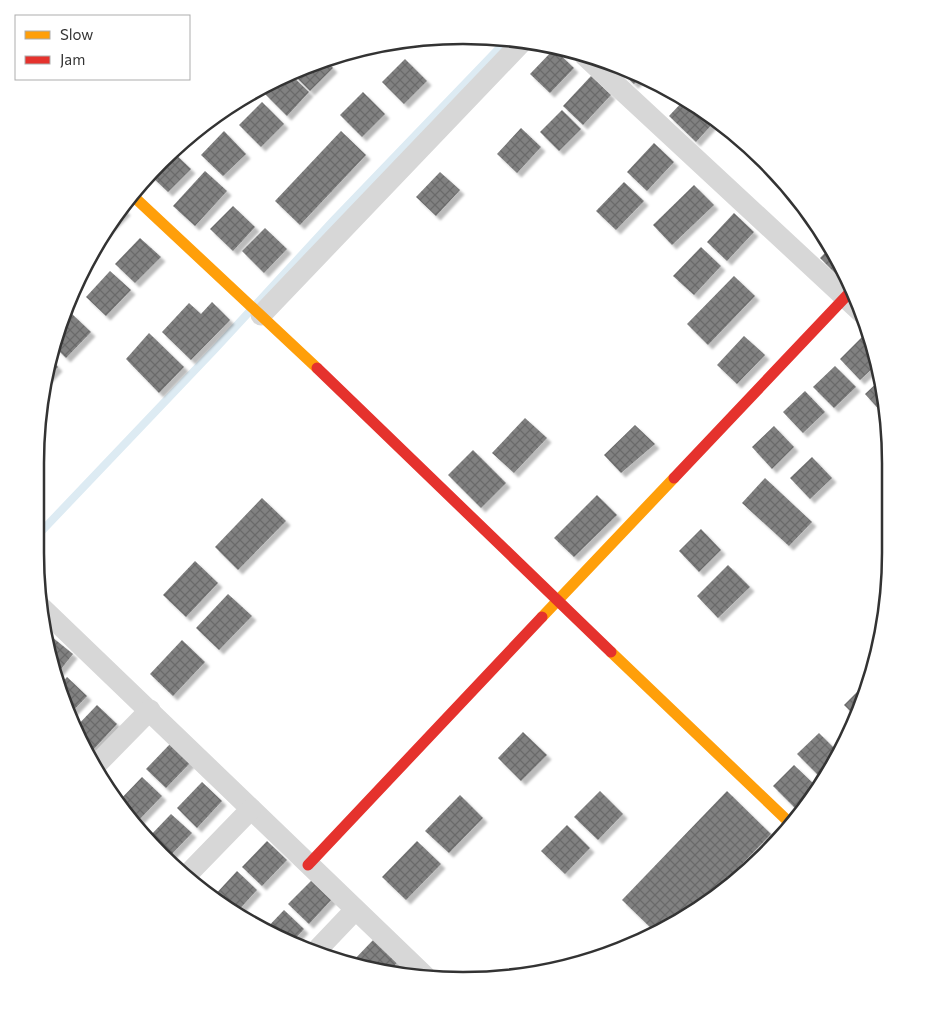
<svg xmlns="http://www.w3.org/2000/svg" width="926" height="1016" font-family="Commissioner,sans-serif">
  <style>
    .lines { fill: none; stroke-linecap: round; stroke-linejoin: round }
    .stream { stroke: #ddebf3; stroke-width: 8 }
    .building { fill: url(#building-cross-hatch); filter: url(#shadow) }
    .street { stroke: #d7d7d7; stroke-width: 21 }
    .slow { stroke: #ff9f0a; stroke-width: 11 }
    .jam { stroke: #e5322d; stroke-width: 11 }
    .rim { fill: none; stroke: #333; stroke-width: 2.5 }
  </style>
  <defs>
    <pattern id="building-cross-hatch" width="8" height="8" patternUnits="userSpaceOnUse" patternTransform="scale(1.25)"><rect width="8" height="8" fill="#818181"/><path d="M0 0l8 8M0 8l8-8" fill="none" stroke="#6a6a6a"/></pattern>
    <filter id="shadow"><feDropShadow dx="4.5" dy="4.5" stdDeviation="1" flood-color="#0004"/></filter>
  </defs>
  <rect width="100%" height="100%" fill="#fff"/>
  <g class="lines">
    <path class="stream" d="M 36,537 L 215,349 L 332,222 L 508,39"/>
  </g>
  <g class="building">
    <path d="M 554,49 L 574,68 L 550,93 L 530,74 Z"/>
    <path d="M 405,59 L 427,81 L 404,104 L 382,82 Z"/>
    <path d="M 325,60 L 333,68 L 310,91 L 291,72 L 299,68 Z"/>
    <path d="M 612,63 L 627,67 L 642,76 L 634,84 Z"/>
    <path d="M 289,73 L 309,92 L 287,116 L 265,94 L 281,78 Z"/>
    <path d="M 591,76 L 611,95 L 583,125 L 563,106 Z"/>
    <path d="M 363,92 L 385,114 L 362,137 L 340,115 Z"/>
    <path d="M 685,99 L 701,107 L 716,120 L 696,142 L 669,116 Z"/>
    <path d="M 262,102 L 284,124 L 261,147 L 239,125 Z"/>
    <path d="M 562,110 L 581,129 L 559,151 L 540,132 Z"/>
    <path d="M 521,128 L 541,147 L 517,173 L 497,154 Z"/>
    <path d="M 224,131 L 246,154 L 223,176 L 201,155 Z"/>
    <path d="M 341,131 L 366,155 L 300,225 L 275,201 Z"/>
    <path d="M 730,131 L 751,149 L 748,152 L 727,134 Z"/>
    <path d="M 654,143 L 674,162 L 647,191 L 627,172 Z"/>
    <path d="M 172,151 L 191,169 L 168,192 L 149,174 L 160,161 Z"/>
    <path d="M 755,152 L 765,160 L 774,171 L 771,175 L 750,158 Z"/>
    <path d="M 205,171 L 227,191 L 195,226 L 173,206 Z"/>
    <path d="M 440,172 L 460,190 L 436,216 L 416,197 Z"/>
    <path d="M 624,182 L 644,201 L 616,230 L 596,211 Z"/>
    <path d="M 694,185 L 714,205 L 672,245 L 653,225 Z"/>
    <path d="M 233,206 L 255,227 L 233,251 L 210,229 Z"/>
    <path d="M 122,207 L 126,211 L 103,234 L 107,225 Z"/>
    <path d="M 734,213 L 754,232 L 727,261 L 707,242 Z"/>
    <path d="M 265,228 L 287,249 L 264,273 L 242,251 Z"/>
    <path d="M 140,238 L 161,257 L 135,283 L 115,264 Z"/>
    <path d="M 701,247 L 721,266 L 694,295 L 673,276 Z"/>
    <path d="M 831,247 L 845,273 L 840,278 L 820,258 Z"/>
    <path d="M 110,271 L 131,290 L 106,316 L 86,297 Z"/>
    <path d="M 734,276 L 755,296 L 708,345 L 687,324 Z"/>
    <path d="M 212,302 L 230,320 L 191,360 L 162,332 L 189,303 L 201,314 Z"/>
    <path d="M 71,313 L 91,332 L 66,358 L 54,346 L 60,325 Z"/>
    <path d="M 149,333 L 184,367 L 159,393 L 126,359 Z"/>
    <path d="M 744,336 L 765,355 L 737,384 L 717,365 Z"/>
    <path d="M 862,337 L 874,350 L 878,363 L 860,380 L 840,359 Z"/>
    <path d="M 50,358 L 58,367 L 43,383 L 43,379 Z"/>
    <path d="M 835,366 L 856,387 L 834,408 L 813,387 Z"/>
    <path d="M 882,378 L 886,413 L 884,415 L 865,394 Z"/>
    <path d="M 805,391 L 825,412 L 803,433 L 783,412 Z"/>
    <path d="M 525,418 L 547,438 L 514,473 L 492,453 Z"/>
    <path d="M 635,425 L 655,444 L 621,473 L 604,455 Z"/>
    <path d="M 774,426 L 794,447 L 772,469 L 752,447 Z"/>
    <path d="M 473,450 L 506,483 L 481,508 L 448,475 Z"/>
    <path d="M 812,457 L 832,478 L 810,499 L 790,478 Z"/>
    <path d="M 765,478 L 812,522 L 789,546 L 742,503 Z"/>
    <path d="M 597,495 L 617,515 L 574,557 L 554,538 Z"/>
    <path d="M 262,498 L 286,521 L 238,570 L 215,547 Z"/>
    <path d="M 701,529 L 721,550 L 699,572 L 679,551 Z"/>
    <path d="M 195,561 L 218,583 L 186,617 L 163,595 Z"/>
    <path d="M 728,565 L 750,587 L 718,618 L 697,596 Z"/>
    <path d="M 228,594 L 252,616 L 219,650 L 196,628 Z"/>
    <path d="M 42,629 L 73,654 L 56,675 L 43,637 Z"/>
    <path d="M 182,640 L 205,662 L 173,696 L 150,674 Z"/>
    <path d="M 67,677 L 87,696 L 70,714 L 60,685 Z"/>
    <path d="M 865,684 L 869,687 L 868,690 L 856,717 L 844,705 Z"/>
    <path d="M 97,705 L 117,724 L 93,750 L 77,736 L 74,729 Z"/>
    <path d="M 523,732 L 547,755 L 521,781 L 498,758 Z"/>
    <path d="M 819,733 L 840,754 L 835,765 L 821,778 L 797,754 Z"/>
    <path d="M 171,743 L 191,762 L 166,788 L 146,769 Z"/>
    <path d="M 794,765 L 818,788 L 797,810 L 773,786 Z"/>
    <path d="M 142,777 L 162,796 L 137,822 L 117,803 Z"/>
    <path d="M 202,782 L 222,801 L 197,828 L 177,808 Z"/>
    <path d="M 600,791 L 623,814 L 598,840 L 574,817 Z"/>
    <path d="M 727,791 L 771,834 L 701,906 L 655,932 L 622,900 Z"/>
    <path d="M 460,795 L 483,818 L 449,853 L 425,831 Z"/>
    <path d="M 171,814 L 192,833 L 168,858 L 148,838 Z"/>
    <path d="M 567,825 L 590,848 L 565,874 L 541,851 Z"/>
    <path d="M 267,841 L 287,860 L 262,886 L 242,867 Z"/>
    <path d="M 417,841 L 441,864 L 406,900 L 382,877 Z"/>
    <path d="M 237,871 L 257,890 L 236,913 L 213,897 Z"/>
    <path d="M 313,879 L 333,898 L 309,924 L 288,904 Z"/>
    <path d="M 284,910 L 304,929 L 291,943 L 274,937 L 264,931 Z"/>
    <path d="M 375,938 L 399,961 L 386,973 L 379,973 L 351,963 Z"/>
  </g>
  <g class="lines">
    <g class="street">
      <path d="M 584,55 L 862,313"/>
      <path d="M 261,315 L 523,41"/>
      <path d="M 40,606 L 426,977"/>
      <path d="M 94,767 L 150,710"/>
      <path d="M 186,876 L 251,809"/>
      <path d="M 316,951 L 355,910"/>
    </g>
    <g class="slow">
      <path d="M 132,195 L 317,368"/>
      <path d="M 542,617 L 674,478"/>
      <path d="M 611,652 L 792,825"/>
    </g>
    <g class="jam">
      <path d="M 317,368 L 611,652"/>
      <path d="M 674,478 L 853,289"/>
      <path d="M 308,865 L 542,617"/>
    </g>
  </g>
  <path d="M0 0H926V1016H0ZM463 44H463A419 419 0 0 1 882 463V553A419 419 0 0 1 463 972H463A419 419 0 0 1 44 553V463A419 419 0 0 1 463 44Z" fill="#fff" fill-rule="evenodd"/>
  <path class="rim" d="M463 44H463A419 419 0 0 1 882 463V553A419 419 0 0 1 463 972H463A419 419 0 0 1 44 553V463A419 419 0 0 1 463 44Z"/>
  <rect x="15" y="15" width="175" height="65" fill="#ffffff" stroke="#adadad"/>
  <rect x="25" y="31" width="25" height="8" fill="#ff9f0a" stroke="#adadad"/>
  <text x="60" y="40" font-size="15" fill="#333333">Slow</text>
  <rect x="25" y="56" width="25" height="8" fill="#e5322d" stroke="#adadad"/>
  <text x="60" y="65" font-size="15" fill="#333333">Jam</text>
</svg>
